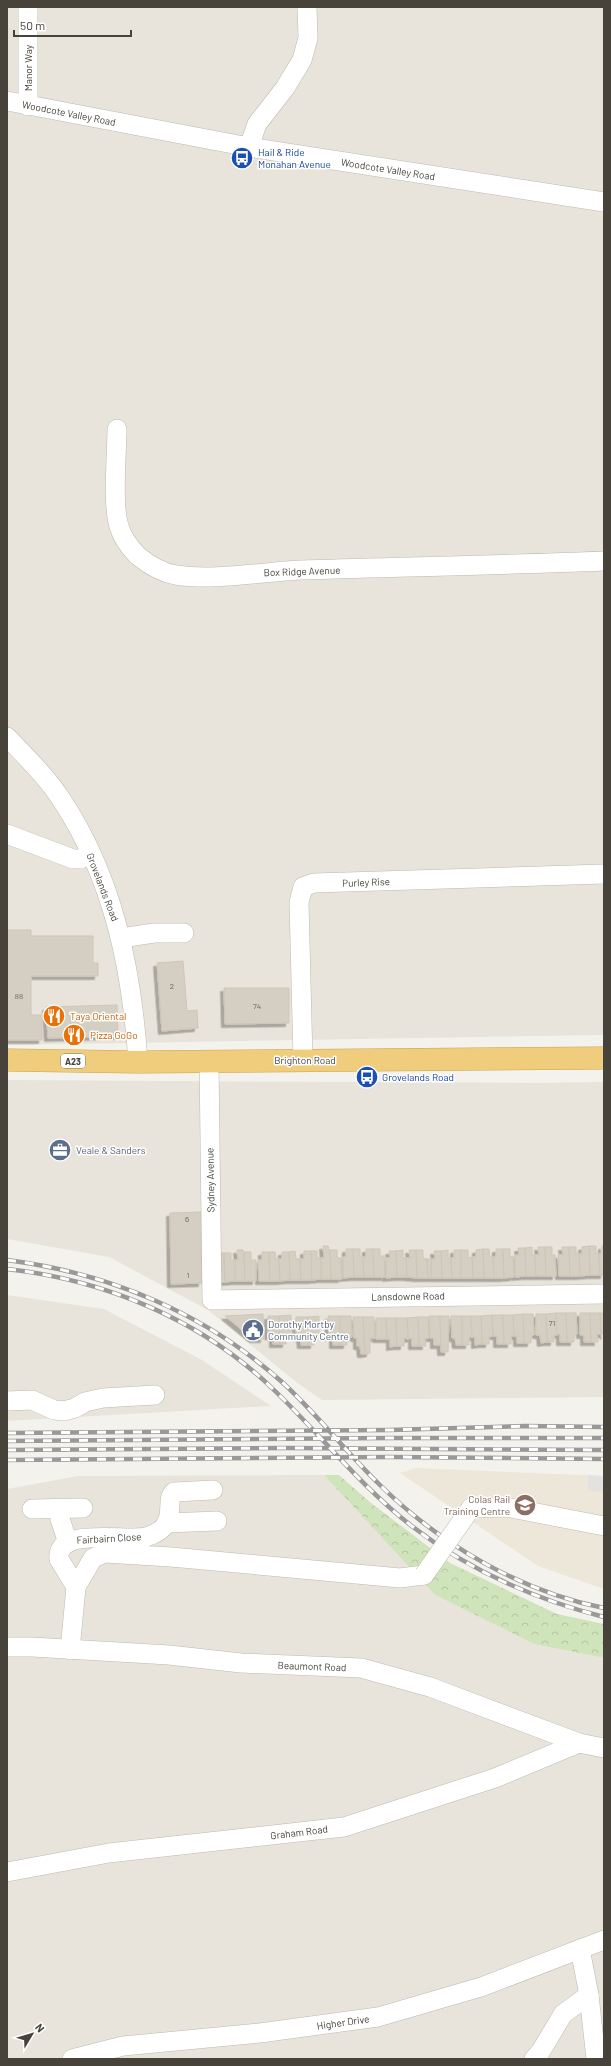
<svg xmlns="http://www.w3.org/2000/svg" width="611" height="2066" font-family="Barlow,sans-serif">
  <style>
    .residential { fill: #e8e4db }
    .education { fill: #ece7d8 }
    .forest { fill: url(#forest-crowns) }
    .parking { fill: #e4e2e0 }
    .building { fill: #d5cec2; stroke: #cfc6b6; filter: url(#shadow) }
    .lines { fill: none; stroke-linecap: round; stroke-linejoin: round }
    .minor-casing { stroke: #bfbaaf; stroke-width: 20 }
    .highway-casing { stroke: #cea34c; stroke-width: 23 }
    .minor { stroke: #fff; stroke-width: 19 }
    .highway { stroke: #efcd7c; stroke-width: 22 }
    .rail-casing { stroke: #999; stroke-width: 4.5 }
    .rail { stroke: #fff; stroke-width: 3; stroke-dasharray: 9; stroke-linecap: butt }
    .minor-bridge-casing { stroke: #bfbaaf; stroke-width: 20; stroke-linecap: butt }
    .minor-bridge { stroke: #fff; stroke-width: 19 }
    .labels { text-anchor: middle; dominant-baseline: central; stroke-width: 3; stroke-linejoin: round; paint-order: stroke }
    .number-label { font-size: 8px; fill: #6b665c }
    .shield { fill: #fff; stroke: #7f7b75; stroke-width: 1 }
    .shield-label { font-size: 9px; font-weight: bold; fill: #48433a }
    .street-label { font-size: 10px; fill: #48433a; stroke: #fff }
    .transit-label { font-size: 10px; fill: #164399; stroke: #fff; text-anchor: start }
    .food-label { font-size: 10px; fill: #c56008; stroke: #fff; text-anchor: start }
    .service-label { font-size: 10px; fill: #4e5e75; stroke: #fff; text-anchor: start }
    .education-label { font-size: 10px; fill: #785e54; stroke: #fff; text-anchor: end }
  </style>
  <defs>
    <pattern id="forest-crowns" width="20" height="18" patternUnits="userSpaceOnUse"><rect width="20" height="18" fill="#cfe4ba"/><path d="M2 6a3 3 0 1 1 6 0M12 15a3 3 0 1 1 6 0" fill="none" stroke="#b3c5a1"/></pattern>
    <filter id="shadow"><feDropShadow dx="-3.5" dy="3.5" stdDeviation="0" flood-color="#0004"/></filter>
  </defs>
  <rect width="100%" height="100%" fill="#f4f2ec"/>
  <g class="residential">
    <path d="M 7,7 L 604,7 L 604,1035 L 7,1045 Z"/>
    <path d="M 7,1080 L 536,1083 L 604,1082 L 604,1397 L 322,1400 L 296,1382 L 208,1310 L 109,1257 L 7,1239 Z"/>
    <path d="M 7,1295 L 104,1309 L 202,1360 L 271,1406 L 7,1421 Z"/>
    <path d="M 324,1475 L 435,1595 L 534,1644 L 604,1658 L 604,2059 L 7,2059 L 7,1489 L 78,1476 Z"/>
  </g>
  <path class="education" d="M 416,1468 L 604,1476 L 604,1589 L 538,1566 L 400,1473 Z"/>
  <path class="forest" d="M 324,1475 L 339,1475 L 371,1503 L 450,1563 L 557,1614 L 604,1624 L 604,1658 L 534,1644 L 435,1595 Z"/>
  <path class="parking" d="M 588,1475 L 604,1476 L 604,1492 L 588,1491 Z"/>
  <g class="building">
    <path d="M 7,930 L 31,930 L 31,936 L 93,936 L 93,963 L 98,963 L 98,976 L 31,976 L 31,1015 L 42,1015 L 42,1040 L 7,1040 Z"/>
    <path d="M 183,961 L 187,1011 L 197,1010 L 198,1028 L 162,1031 L 157,963 Z"/>
    <path d="M 224,988 L 289,988 L 289,1023 L 225,1024 Z"/>
    <path d="M 117,1005 L 118,1036 L 48,1038 L 46,1007 Z"/>
    <path d="M 201,1212 L 202,1283 L 171,1284 L 170,1213 Z"/>
    <path d="M 323,1246 L 328,1246 L 329,1250 L 330,1250 L 331,1279 L 321,1279 L 321,1258 L 324,1258 Z"/>
    <path d="M 589,1246 L 596,1246 L 596,1254 L 599,1254 L 600,1275 L 590,1275 Z"/>
    <path d="M 589,1246 L 590,1275 L 580,1276 L 579,1254 L 582,1254 L 582,1247 Z"/>
    <path d="M 602,1246 L 604,1246 L 604,1275 L 600,1275 L 599,1254 L 602,1254 Z"/>
    <path d="M 532,1247 L 532,1255 L 535,1255 L 536,1276 L 526,1276 L 525,1248 Z"/>
    <path d="M 538,1247 L 545,1247 L 546,1276 L 536,1276 L 535,1255 L 539,1255 Z"/>
    <path d="M 545,1247 L 552,1247 L 552,1255 L 555,1255 L 556,1276 L 546,1276 Z"/>
    <path d="M 562,1247 L 569,1247 L 570,1276 L 559,1276 L 558,1255 L 563,1255 Z"/>
    <path d="M 569,1247 L 576,1247 L 576,1254 L 579,1254 L 580,1276 L 570,1276 Z"/>
    <path d="M 518,1248 L 525,1248 L 526,1276 L 515,1277 L 515,1255 L 519,1255 Z"/>
    <path d="M 346,1249 L 353,1249 L 354,1277 L 343,1278 L 343,1257 L 346,1257 Z"/>
    <path d="M 353,1249 L 360,1249 L 360,1257 L 363,1257 L 364,1277 L 354,1277 Z"/>
    <path d="M 366,1249 L 373,1249 L 374,1277 L 364,1277 L 363,1257 L 366,1257 Z"/>
    <path d="M 373,1249 L 380,1249 L 380,1256 L 384,1256 L 385,1277 L 374,1277 Z"/>
    <path d="M 483,1249 L 484,1278 L 473,1278 L 472,1257 L 476,1257 L 476,1250 Z"/>
    <path d="M 483,1249 L 489,1249 L 490,1257 L 493,1257 L 494,1278 L 484,1278 Z"/>
    <path d="M 496,1249 L 503,1249 L 504,1278 L 494,1278 L 493,1257 L 496,1257 Z"/>
    <path d="M 503,1249 L 510,1249 L 510,1257 L 513,1256 L 514,1277 L 504,1278 Z"/>
    <path d="M 237,1250 L 243,1250 L 244,1252 L 245,1281 L 235,1281 L 235,1260 L 238,1260 Z"/>
    <path d="M 330,1250 L 337,1250 L 337,1258 L 341,1258 L 342,1279 L 331,1279 Z"/>
    <path d="M 403,1250 L 403,1258 L 406,1258 L 407,1277 L 397,1277 L 396,1251 Z"/>
    <path d="M 409,1250 L 416,1250 L 417,1278 L 407,1277 L 406,1258 L 410,1258 Z"/>
    <path d="M 416,1250 L 423,1250 L 423,1258 L 427,1259 L 428,1278 L 417,1278 Z"/>
    <path d="M 448,1250 L 448,1258 L 451,1258 L 452,1278 L 442,1278 L 441,1251 Z"/>
    <path d="M 454,1250 L 461,1250 L 461,1278 L 452,1278 L 451,1258 L 454,1258 Z"/>
    <path d="M 461,1250 L 468,1250 L 468,1258 L 472,1257 L 473,1278 L 461,1278 Z"/>
    <path d="M 295,1251 L 296,1259 L 300,1259 L 301,1280 L 290,1280 L 289,1252 Z"/>
    <path d="M 304,1251 L 311,1251 L 312,1280 L 301,1280 L 300,1259 L 304,1259 Z"/>
    <path d="M 311,1251 L 317,1251 L 317,1258 L 321,1258 L 321,1279 L 312,1280 Z"/>
    <path d="M 389,1251 L 396,1251 L 397,1277 L 386,1278 L 386,1258 L 390,1258 Z"/>
    <path d="M 434,1251 L 441,1251 L 442,1278 L 431,1278 L 431,1259 L 435,1259 Z"/>
    <path d="M 244,1252 L 251,1252 L 251,1260 L 256,1260 L 256,1281 L 245,1281 Z"/>
    <path d="M 262,1252 L 269,1252 L 270,1281 L 259,1281 L 258,1260 L 262,1260 Z"/>
    <path d="M 269,1252 L 275,1252 L 276,1259 L 279,1259 L 280,1281 L 270,1281 Z"/>
    <path d="M 282,1252 L 289,1252 L 290,1280 L 280,1281 L 279,1259 L 282,1259 Z"/>
    <path d="M 218,1253 L 224,1253 L 225,1282 L 215,1282 Z"/>
    <path d="M 224,1253 L 231,1253 L 231,1260 L 235,1260 L 235,1281 L 225,1282 Z"/>
    <path d="M 427,1259 L 431,1259 L 431,1278 L 428,1278 Z"/>
    <path d="M 556,1313 L 557,1335 L 554,1335 L 554,1342 L 547,1342 L 546,1314 Z"/>
    <path d="M 556,1313 L 566,1313 L 567,1342 L 560,1342 L 560,1334 L 557,1335 Z"/>
    <path d="M 566,1313 L 576,1313 L 577,1334 L 574,1334 L 574,1342 L 567,1342 Z"/>
    <path d="M 580,1313 L 590,1313 L 591,1342 L 584,1342 L 584,1335 L 580,1335 Z"/>
    <path d="M 590,1313 L 600,1313 L 601,1334 L 597,1334 L 598,1342 L 591,1342 Z"/>
    <path d="M 600,1313 L 604,1313 L 604,1336 L 604,1334 L 601,1334 Z"/>
    <path d="M 263,1314 L 264,1339 L 253,1339 L 225,1316 Z"/>
    <path d="M 523,1314 L 524,1343 L 517,1343 L 517,1336 L 514,1336 L 513,1315 Z"/>
    <path d="M 523,1314 L 533,1314 L 534,1335 L 531,1335 L 531,1343 L 524,1343 Z"/>
    <path d="M 536,1314 L 546,1314 L 547,1342 L 541,1343 L 540,1335 L 536,1335 Z"/>
    <path d="M 291,1315 L 291,1336 L 286,1336 L 286,1344 L 280,1344 L 279,1316 Z"/>
    <path d="M 492,1315 L 503,1315 L 504,1344 L 497,1344 L 497,1336 L 493,1336 Z"/>
    <path d="M 492,1315 L 493,1336 L 489,1337 L 489,1344 L 482,1344 L 481,1316 Z"/>
    <path d="M 503,1315 L 513,1315 L 514,1336 L 511,1336 L 511,1344 L 504,1344 Z"/>
    <path d="M 268,1316 L 279,1316 L 280,1344 L 273,1344 L 273,1336 L 268,1336 Z"/>
    <path d="M 319,1316 L 319,1337 L 314,1337 L 314,1345 L 308,1345 L 307,1317 Z"/>
    <path d="M 328,1316 L 340,1316 L 340,1345 L 333,1345 L 333,1337 L 329,1337 Z"/>
    <path d="M 340,1316 L 351,1316 L 352,1337 L 347,1337 L 347,1345 L 340,1345 Z"/>
    <path d="M 429,1316 L 440,1316 L 441,1345 L 434,1345 L 434,1338 L 430,1338 Z"/>
    <path d="M 440,1316 L 449,1316 L 448,1352 L 441,1352 Z"/>
    <path d="M 451,1316 L 462,1316 L 462,1345 L 456,1345 L 455,1338 L 452,1338 Z"/>
    <path d="M 462,1316 L 471,1316 L 472,1337 L 469,1337 L 469,1345 L 462,1345 Z"/>
    <path d="M 471,1316 L 481,1316 L 482,1344 L 475,1345 L 475,1337 L 472,1337 Z"/>
    <path d="M 296,1317 L 307,1317 L 308,1345 L 301,1345 L 300,1337 L 296,1337 Z"/>
    <path d="M 353,1317 L 363,1317 L 365,1354 L 361,1354 L 360,1346 L 357,1346 L 357,1338 L 354,1338 Z"/>
    <path d="M 363,1317 L 374,1317 L 375,1338 L 370,1338 L 370,1353 L 365,1354 Z"/>
    <path d="M 418,1317 L 419,1346 L 412,1346 L 412,1338 L 408,1339 L 407,1318 Z"/>
    <path d="M 418,1317 L 428,1317 L 429,1338 L 425,1338 L 426,1346 L 419,1346 Z"/>
    <path d="M 376,1318 L 386,1318 L 387,1339 L 376,1339 Z"/>
    <path d="M 386,1318 L 396,1318 L 397,1346 L 390,1347 L 390,1339 L 387,1339 Z"/>
    <path d="M 396,1318 L 407,1318 L 408,1339 L 404,1338 L 404,1346 L 397,1346 Z"/>
  </g>
  <g class="lines">
    <g class="minor-casing">
      <g id="minor">
        <path d="M 7,101 L 249,147 L 604,202"/>
        <path d="M 28,106 L 28,7"/>
        <path d="M 249,147 L 257,124 L 285,88 L 302,60 L 308,38 L 307,7"/>
        <path d="M 117,429 C 117,453 112,505 119,526 C 122,537 130,548 138,556 C 149,565 163,573 176,575 C 212,581 262,572 300,570 C 402,567 503,565 604,561"/>
        <path d="M 7,737 C 26,757 46,776 61,799 C 113,877 132,969 138,1062"/>
        <path d="M 7,834 L 73,859 L 80,859 L 91,854"/>
        <path d="M 121,938 L 154,933 L 184,933"/>
        <path d="M 303,1060 L 299,902 L 303,887 L 314,883 L 604,874"/>
        <path d="M 209,1061 L 212,1300 L 604,1294"/>
        <path d="M 7,1401 L 32,1400 L 54,1410 L 64,1411 L 75,1408 L 85,1402 L 103,1398 L 155,1395"/>
        <path d="M 471,1508 L 506,1507 L 604,1526"/>
        <path d="M 32,1509 L 83,1508"/>
        <path d="M 60,1510 L 60,1519 L 68,1543"/>
        <path d="M 167,1523 L 217,1521"/>
        <path d="M 76,1587 L 93,1558 L 105,1553 L 171,1557 L 400,1578 L 424,1575"/>
        <path d="M 7,1647 L 32,1647 L 169,1655 L 241,1663 L 361,1668 L 430,1687 L 579,1743 L 604,1748"/>
        <path d="M 70,1650 L 76,1587 L 59,1559 C 55,1526 128,1542 146,1537 C 182,1526 163,1501 174,1492 L 213,1490"/>
        <path d="M 7,1872 L 109,1853 L 344,1827 L 495,1778 L 579,1743"/>
        <path d="M 580,1949 L 589,1995 L 596,2059"/>
        <path d="M 72,2059 L 123,2046 L 260,2033 L 378,2017 L 481,1987 L 604,1940"/>
        <path d="M 534,2059 L 541,2051 L 563,2014 L 589,1995"/>
      </g>
    </g>
    <g class="highway-casing">
      <path id="highway" d="M 7,1060 L 138,1062 L 604,1058"/>
    </g>
    <use href="#minor" class="minor"/>
    <use href="#highway" class="highway"/>
    <g class="rail-casing">
      <g id="rail">
        <path d="M 7,1260 C 109,1273 205,1313 282,1382 C 317,1414 346,1452 380,1485 C 441,1545 520,1591 604,1608"/>
        <path d="M 7,1269 C 106,1280 202,1320 274,1390 C 321,1435 361,1487 413,1527 C 470,1571 534,1599 604,1617"/>
        <path d="M 7,1433 L 390,1430 L 525,1426 L 604,1427"/>
        <path d="M 7,1441 L 391,1438 L 604,1438"/>
        <path d="M 7,1450 L 286,1448 L 604,1450"/>
        <path d="M 7,1460 L 390,1457 L 604,1459"/>
      </g>
    </g>
    <use href="#rail" class="rail"/>
    <g class="minor-bridge-casing">
      <path id="minor-bridge" d="M 424,1575 L 471,1508"/>
    </g>
    <use href="#minor-bridge" class="minor-bridge"/>
  </g>
  <defs>
    <g id="bus-disc" transform="scale(1.15)"><circle r="9.5" fill="#1a4fb4" stroke="#fff"/><path d="M-5-6H5V4H4V6H2V4H-2V6H-4V4H-5ZM-3.5-4V0h7V-4ZM-3.5 1.2v1.5H-2V1.2ZM2 1.2v1.5H3.5V1.2Z" fill="#fff"/></g>
    <g id="restaurant-disc" transform="scale(1.15)"><circle r="9.5" fill="#e8710a" stroke="#fff"/><path d="M-5-6h1v4h1v-4h1v4h1v-4h1v5L-1.5 .5V6h-2V.5L-5-1ZM5-6V6H3V1.5H1.5Q1.5-4 5-6Z" fill="#fff"/></g>
    <g id="office-disc" transform="scale(1.15)"><circle r="9.5" fill="#5c6f8a" stroke="#fff"/><path d="M-6-3h4V-5.5h4V-3h4V5H-6ZM-1-4.5V-3h2v-1.5ZM-6 0V1H6V0Z" fill="#fff"/></g>
    <g id="civic-disc" transform="scale(1.15)"><circle r="9.5" fill="#5c6f8a" stroke="#fff"/><path d="M-.6-6.5H3V-4.5H.6V-3L4-1V1h2V6H-6V1h2V-1L-.6-3ZM-1.2 2.5V6h2.4V2.5Z" fill="#fff"/></g>
    <g id="university-disc" transform="scale(1.15)"><circle r="9.5" fill="#8d6e63" stroke="#fff"/><path d="M0-5L7-2L0 1L-7-2ZM-4 1L0 2.5L4 1V4Q0 6-4 4Z" fill="#fff"/></g>
  </defs>
  <g fill-rule="evenodd">
    <use href="#bus-disc" x="242" y="158"/>
    <use href="#restaurant-disc" x="54" y="1016"/>
    <use href="#restaurant-disc" x="74" y="1035"/>
    <use href="#bus-disc" x="367" y="1077"/>
    <use href="#office-disc" x="60" y="1150"/>
    <use href="#civic-disc" x="253" y="1330"/>
    <use href="#university-disc" x="525" y="1505"/>
  </g>
  <g class="labels">
    <g class="number-label">
      <text x="172" y="986">2</text>
      <text x="19" y="996">88</text>
      <text x="257" y="1006">74</text>
      <text x="187" y="1219">6</text>
      <text x="188" y="1275">1</text>
      <text x="552" y="1323">71</text>
    </g>
    <rect class="shield" x="61" y="1054" width="24" height="14" rx="3"/>
    <g class="shield-label">
      <text x="73" y="1061">A23</text>
    </g>
    <g class="street-label">
      <text transform="translate(28 68) rotate(-90)">Manor Way</text>
      <text transform="translate(69 113) rotate(11)">Woodcote Valley Road</text>
      <text transform="translate(388 169) rotate(9)">Woodcote Valley Road</text>
      <text transform="translate(302 571) rotate(-2)">Box Ridge Avenue</text>
      <text transform="translate(366 882) rotate(-2)">Purley Rise</text>
      <text transform="translate(103 887) rotate(69)">Grovelands Road</text>
      <text x="305" y="1060">Brighton Road</text>
      <text transform="translate(210 1180) rotate(-91)">Sydney Avenue</text>
      <text transform="translate(408 1296) rotate(-1)">Lansdowne Road</text>
      <text transform="translate(109 1538) rotate(-3)">Fairbairn Close</text>
      <text transform="translate(312 1666) rotate(2)">Beaumont Road</text>
      <text transform="translate(299 1832) rotate(-7)">Graham Road</text>
      <text transform="translate(343 2022) rotate(-8)">Higher Drive</text>
    </g>
    <g class="transit-label">
      <text x="258" y="152">Hail &amp; Ride<tspan x="258" dy="12">Monahan Avenue</tspan></text>
      <text x="382" y="1077">Grovelands Road</text>
    </g>
    <g class="food-label">
      <text x="70" y="1016">Taya Oriental</text>
      <text x="90" y="1035">Pizza GoGo</text>
    </g>
    <g class="service-label">
      <text x="76" y="1150">Veale &amp; Sanders</text>
      <text x="268" y="1324">Dorothy Mortby<tspan x="268" dy="12">Community Centre</tspan></text>
    </g>
    <g class="education-label">
      <text x="510" y="1499">Colas Rail<tspan x="510" dy="12">Training Centre</tspan></text>
    </g>
  </g>
  <rect width="611" height="2066" fill="none" stroke="#48433a" stroke-width="16"/>
  <g transform="translate(32 2034) rotate(52)" stroke="#ffffff" stroke-width="3" paint-order="stroke">
  <path d="M0-3L7 15L0 10L-7 15Z" fill="#48433a"/>
  <text y="-6" font-size="11" font-weight="bold" text-anchor="middle" fill="#48433a">N</text>
  </g>
  <path d="M14 30v6h117v-6" fill="none" stroke="#48433a" stroke-width="2"/>
  <text x="20" y="30" font-size="12" fill="#48433a" stroke="#ffffff" stroke-width="3" paint-order="stroke">50 m</text>
</svg>
